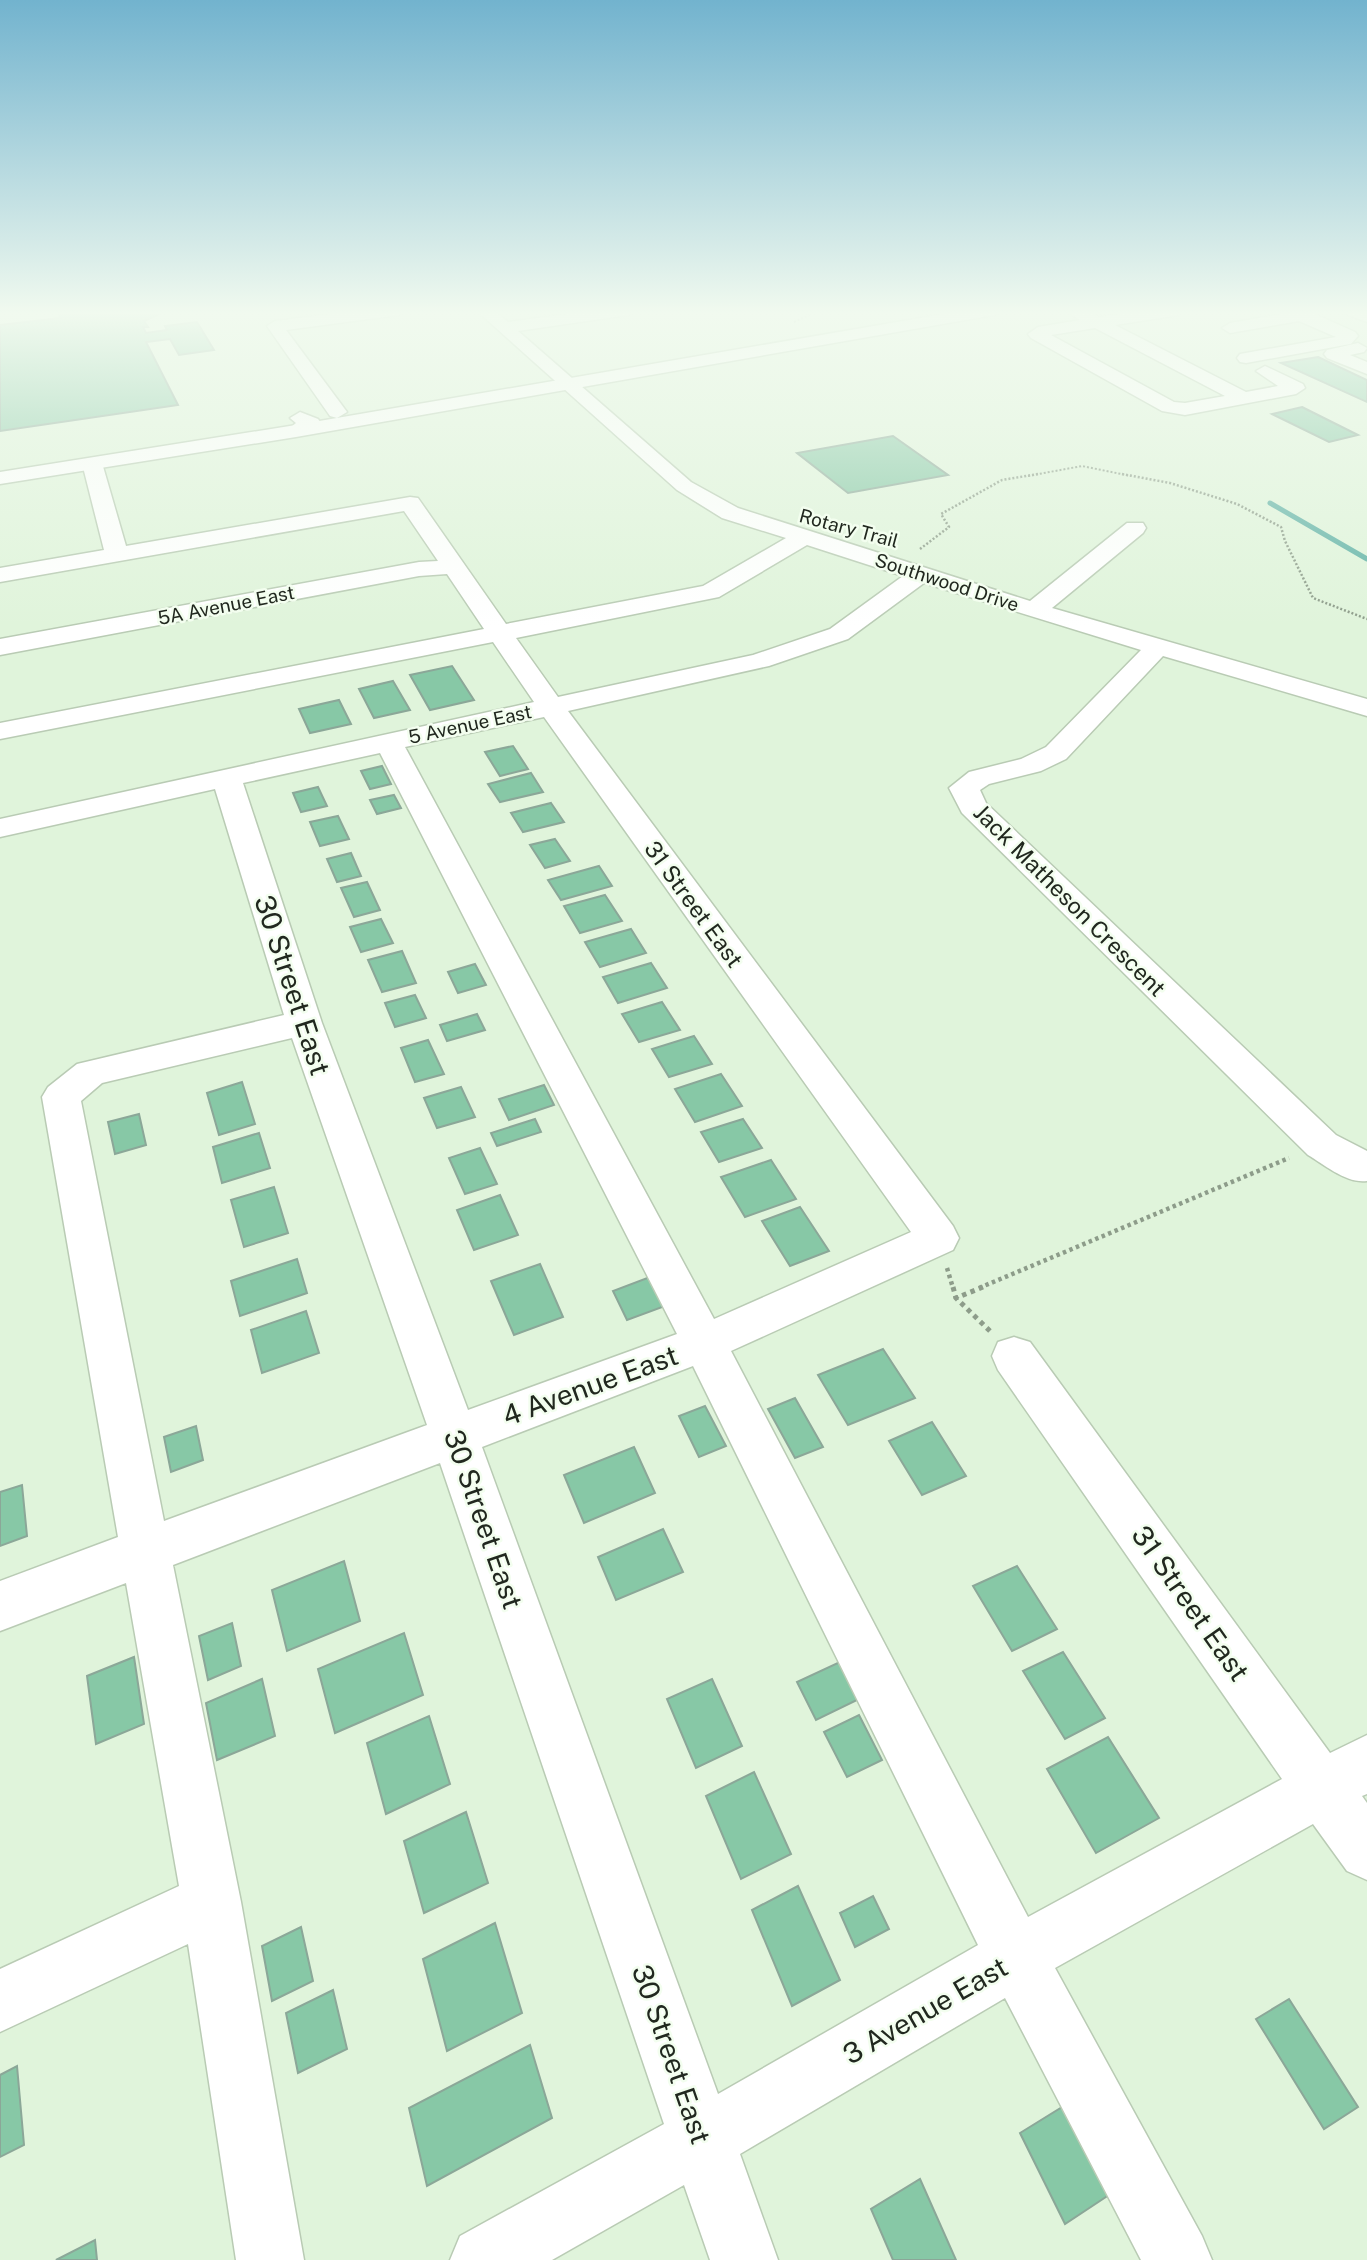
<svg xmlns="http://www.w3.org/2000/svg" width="1367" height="2260" font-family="'Public Sans',sans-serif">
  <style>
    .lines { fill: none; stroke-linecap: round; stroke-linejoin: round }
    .stream-far1 { stroke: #61b2a6; stroke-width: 4.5 }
    .stream { stroke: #61b2a6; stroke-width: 5 }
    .building { fill: #87c8a6; stroke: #8ba798; stroke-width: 2 }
    .minor-casing { stroke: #b9cbb4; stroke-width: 3 }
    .major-casing { stroke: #b9cbb4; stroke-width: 3 }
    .path-far3 { stroke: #8d9c8a; stroke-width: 2; stroke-dasharray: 2 2; stroke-linecap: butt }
    .path-far2 { stroke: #8d9c8a; stroke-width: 2.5; stroke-dasharray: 2 2; stroke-linecap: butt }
    .path-far1 { stroke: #8d9c8a; stroke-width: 4.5; stroke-dasharray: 3.5 3.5; stroke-linecap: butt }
    .path { stroke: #8d9c8a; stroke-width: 5; stroke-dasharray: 4.5 4.5; stroke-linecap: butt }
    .minor { fill: #fff; fill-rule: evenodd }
    .major { fill: #fff; fill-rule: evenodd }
    .labels { text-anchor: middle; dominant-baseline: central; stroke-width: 5; stroke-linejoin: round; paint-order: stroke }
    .far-street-label { font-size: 19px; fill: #21281f; stroke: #f3feef }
    .street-label { font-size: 23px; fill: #21281f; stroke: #f3feef }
    .near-street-label { font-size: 28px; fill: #21281f; stroke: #f3feef }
  </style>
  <rect width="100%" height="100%" fill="#e0f4db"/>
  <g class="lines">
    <path class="stream-far1" d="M 891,310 L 894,311"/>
    <path class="stream" d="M 1270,503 L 1367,559"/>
  </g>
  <g class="building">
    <path d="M 57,310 L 168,310 L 144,321 L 148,327 L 143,327 L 146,333 L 167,330 L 165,326 L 197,322 L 214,350 L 179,355 L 170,339 L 146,342 L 178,405 L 0,431 L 0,325 L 60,318 Z"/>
    <path d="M 1318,357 L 1367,380 L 1367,402 L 1281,363 Z"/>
    <path d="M 1302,407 L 1358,435 L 1329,442 L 1272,414 Z"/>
    <path d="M 893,436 L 948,475 L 848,493 L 797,453 Z"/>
    <path d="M 452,666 L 474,700 L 430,710 L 410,675 Z"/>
    <path d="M 393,681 L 410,710 L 374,718 L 359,689 Z"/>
    <path d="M 339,700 L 351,724 L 310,733 L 299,709 Z"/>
    <path d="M 513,746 L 528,769 L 500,776 L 485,752 Z"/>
    <path d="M 382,766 L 391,784 L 370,789 L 361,771 Z"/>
    <path d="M 531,773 L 543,792 L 500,802 L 488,784 Z"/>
    <path d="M 318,787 L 327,806 L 301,812 L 293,793 Z"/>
    <path d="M 394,795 L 401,808 L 377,814 L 370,800 Z"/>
    <path d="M 551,803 L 564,822 L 523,832 L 511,813 Z"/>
    <path d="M 338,816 L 349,839 L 320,846 L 310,822 Z"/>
    <path d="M 555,839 L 570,861 L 545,868 L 530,845 Z"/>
    <path d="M 351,853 L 361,876 L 337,882 L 327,859 Z"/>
    <path d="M 599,866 L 612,886 L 561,900 L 548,880 Z"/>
    <path d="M 367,882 L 380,910 L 354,917 L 341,888 Z"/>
    <path d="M 605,895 L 622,921 L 580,933 L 564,906 Z"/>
    <path d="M 381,919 L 393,943 L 361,952 L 350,927 Z"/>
    <path d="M 631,929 L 646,953 L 600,967 L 585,942 Z"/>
    <path d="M 402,951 L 416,983 L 382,992 L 368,960 Z"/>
    <path d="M 651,963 L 667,988 L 618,1003 L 603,977 Z"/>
    <path d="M 475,964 L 486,985 L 458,993 L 448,972 Z"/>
    <path d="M 415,995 L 426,1018 L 395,1027 L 385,1003 Z"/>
    <path d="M 662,1002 L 680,1030 L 639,1042 L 622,1014 Z"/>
    <path d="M 477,1014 L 485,1030 L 447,1041 L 440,1025 Z"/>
    <path d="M 694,1036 L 712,1064 L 669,1077 L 652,1049 Z"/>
    <path d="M 428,1040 L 444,1074 L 415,1082 L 401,1048 Z"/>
    <path d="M 721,1074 L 742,1106 L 695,1122 L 675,1089 Z"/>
    <path d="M 242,1082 L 255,1124 L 219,1135 L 207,1093 Z"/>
    <path d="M 544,1085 L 554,1105 L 509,1120 L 499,1099 Z"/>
    <path d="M 461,1087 L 475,1117 L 437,1128 L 424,1098 Z"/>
    <path d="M 139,1114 L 146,1145 L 115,1154 L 108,1122 Z"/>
    <path d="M 535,1119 L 541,1132 L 497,1146 L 491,1133 Z"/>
    <path d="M 743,1119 L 762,1148 L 719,1162 L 701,1132 Z"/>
    <path d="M 259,1133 L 270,1168 L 222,1183 L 213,1147 Z"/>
    <path d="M 480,1148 L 497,1184 L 465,1194 L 449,1158 Z"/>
    <path d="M 771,1160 L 796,1199 L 745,1217 L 721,1177 Z"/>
    <path d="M 274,1187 L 288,1233 L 244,1247 L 231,1200 Z"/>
    <path d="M 500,1195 L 518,1235 L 474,1250 L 457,1210 Z"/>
    <path d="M 800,1207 L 829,1251 L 790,1266 L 762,1221 Z"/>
    <path d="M 297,1259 L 307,1293 L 240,1316 L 231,1281 Z"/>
    <path d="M 540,1264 L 563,1317 L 514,1335 L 491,1281 Z"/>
    <path d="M 650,1277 L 665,1306 L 627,1320 L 613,1291 Z"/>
    <path d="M 306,1311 L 319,1353 L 262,1373 L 251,1330 Z"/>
    <path d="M 883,1349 L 915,1398 L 848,1425 L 818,1375 Z"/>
    <path d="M 795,1398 L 823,1447 L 795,1458 L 768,1409 Z"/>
    <path d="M 705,1406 L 726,1446 L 699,1457 L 679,1416 Z"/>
    <path d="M 932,1422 L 966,1476 L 922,1495 L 889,1441 Z"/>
    <path d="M 196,1426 L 203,1460 L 171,1472 L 164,1437 Z"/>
    <path d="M 634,1447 L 655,1493 L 584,1523 L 564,1475 Z"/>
    <path d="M 22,1485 L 27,1536 L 0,1546 L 0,1492 Z"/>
    <path d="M 663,1529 L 683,1572 L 616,1600 L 598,1557 Z"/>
    <path d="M 344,1561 L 360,1621 L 287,1651 L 272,1590 Z"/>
    <path d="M 1017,1566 L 1057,1629 L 1012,1651 L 973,1586 Z"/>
    <path d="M 232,1623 L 241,1666 L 208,1680 L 199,1636 Z"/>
    <path d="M 404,1633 L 423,1695 L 335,1733 L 318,1669 Z"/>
    <path d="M 1063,1652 L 1105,1718 L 1065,1739 L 1023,1671 Z"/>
    <path d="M 134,1657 L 144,1724 L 96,1744 L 87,1676 Z"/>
    <path d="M 842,1661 L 861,1698 L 816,1720 L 797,1682 Z"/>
    <path d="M 262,1679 L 275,1736 L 217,1760 L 206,1703 Z"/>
    <path d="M 712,1679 L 742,1746 L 696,1768 L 667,1699 Z"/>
    <path d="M 859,1715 L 882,1760 L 847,1777 L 824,1732 Z"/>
    <path d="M 429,1716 L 450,1784 L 386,1814 L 367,1743 Z"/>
    <path d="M 1108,1737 L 1159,1818 L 1096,1853 L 1047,1769 Z"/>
    <path d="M 754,1772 L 791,1854 L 741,1879 L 706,1796 Z"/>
    <path d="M 466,1812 L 488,1883 L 424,1913 L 404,1841 Z"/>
    <path d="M 798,1886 L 840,1980 L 792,2006 L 752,1910 Z"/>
    <path d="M 873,1896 L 889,1929 L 855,1947 L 840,1913 Z"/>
    <path d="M 495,1923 L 522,2013 L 447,2051 L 423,1959 Z"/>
    <path d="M 301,1927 L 313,1981 L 272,2001 L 262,1946 Z"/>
    <path d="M 333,1990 L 347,2049 L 298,2073 L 286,2013 Z"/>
    <path d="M 1289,1999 L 1358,2107 L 1324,2129 L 1256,2019 Z"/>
    <path d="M 530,2045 L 552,2118 L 427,2186 L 409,2108 Z"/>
    <path d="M 17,2066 L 24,2145 L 0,2157 L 0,2075 Z"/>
    <path d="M 1072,2101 L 1118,2189 L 1065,2224 L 1020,2133 Z"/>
    <path d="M 920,2179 L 956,2260 L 893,2260 L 871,2209 Z"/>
    <path d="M 95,2240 L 97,2260 L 56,2260 Z"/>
  </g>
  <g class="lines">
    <g class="minor-casing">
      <g id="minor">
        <path d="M 363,310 L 407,310 L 399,315 L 286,330 L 347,412 L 337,418 L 330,416 L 267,326 L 275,321 Z"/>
        <path d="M 476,310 L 493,310 L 508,322 L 597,310 L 636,310 L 628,315 L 518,331 L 691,482 L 738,508 L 1030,601 L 1127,523 L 1143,523 L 1146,528 L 1143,533 L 1052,608 L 1367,699 L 1367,716 L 1163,656 L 1066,759 L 1041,771 L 989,784 L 980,790 L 986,803 L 1336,1135 L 1367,1151 L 1367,1181 C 1347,1184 1325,1165 1308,1155 L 962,813 L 949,788 L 969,772 L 1021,759 L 1046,747 L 1141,650 L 924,583 L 848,639 L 769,666 L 568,711 L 953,1226 L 959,1238 L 953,1250 L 731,1351 L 1028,1917 L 1282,1779 L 998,1370 L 992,1356 L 998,1342 L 1014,1337 L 1030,1342 L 1330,1753 L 1367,1735 L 1367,1794 L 1362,1796 L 1367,1803 L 1367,1880 L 1347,1871 L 1313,1824 L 1055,1968 L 1202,2236 L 1212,2260 L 1141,2260 L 1005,1998 L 740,2154 L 778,2260 L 710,2260 L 684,2185 L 552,2260 L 450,2260 L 460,2236 L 664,2124 L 440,1463 L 173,1565 L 241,1902 L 304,2260 L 236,2260 L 188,1944 L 0,2032 L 0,1969 L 179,1886 L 126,1583 L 0,1631 L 0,1581 L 118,1537 L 42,1097 L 48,1087 L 77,1064 L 284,1015 L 215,789 L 0,837 L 0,819 L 534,702 L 493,642 L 0,739 L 0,723 L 484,629 L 447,574 L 419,576 L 0,655 L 0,639 L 419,562 L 438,561 L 404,511 L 0,582 L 0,568 L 104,550 L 82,463 L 85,459 L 99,459 L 102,463 L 126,546 L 410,497 L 418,498 L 506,624 L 703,586 L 786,538 L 722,518 L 677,490 ZM 807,545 L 903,576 L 830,629 L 753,655 L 558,697 L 516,638 L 719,597 ZM 544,717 L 911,1232 L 714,1319 L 405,747 ZM 380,753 L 677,1334 L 468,1410 L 322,1023 L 243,783 ZM 292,1038 L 427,1425 L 164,1521 L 81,1101 L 102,1083 ZM 693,1366 L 978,1945 L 718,2094 L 482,1447 Z"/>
        <path d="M 1064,310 L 1084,310 L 1100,317 L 1149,310 L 1187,310 L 1179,315 L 1115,325 L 1246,392 L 1278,386 L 1256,371 L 1265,366 L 1303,384 L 1305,388 L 1296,394 L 1185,415 L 1162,411 L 1031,338 L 1028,334 L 1038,327 L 1080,320 ZM 1095,328 L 1225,396 L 1185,403 L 1174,402 L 1051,335 Z"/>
        <path d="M 1280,310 L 1308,311 L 1355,332 L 1358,336 L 1351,344 L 1345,345 L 1246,363 L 1240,362 L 1237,358 L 1240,354 L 1336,337 L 1299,321 L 1230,333 L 1222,328 L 1230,323 L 1282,314 Z"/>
        <path d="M 1358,343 L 1367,348 L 1364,352 L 1350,355 L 1367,362 L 1367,374 L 1327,358 L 1324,354 L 1327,350 Z"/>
        <path d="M 300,412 L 318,419 L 321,423 L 303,435 L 289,435 L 286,431 L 296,423 L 290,418 Z"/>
      </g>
    </g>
    <g class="major-casing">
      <g id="major">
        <path d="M 967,310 L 1002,310 L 994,315 L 296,437 L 0,484 L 0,472 L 296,425 Z"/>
        <path d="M 1341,310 L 1367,311 L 1367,322 L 1343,313 Z"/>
      </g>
    </g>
    <g class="path-far3">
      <path d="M 794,322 L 820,310"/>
      <path d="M 1028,476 L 1082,466 L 1131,476"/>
    </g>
    <g class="path-far2">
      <path d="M 1122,474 L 1170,483 L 1237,504 L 1281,527 L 1285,541 L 1313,598 L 1367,619"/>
      <path d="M 920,549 L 949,527 L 941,514 L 1002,480 L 1038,474"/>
    </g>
    <g class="path-far1">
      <path d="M 947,1268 L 953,1288"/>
      <path d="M 979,1288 L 1289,1158"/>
    </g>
    <g class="path">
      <path d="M 953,1287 L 956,1298"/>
      <path d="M 983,1287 L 956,1298 L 992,1333"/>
    </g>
    <use href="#minor" class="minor"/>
    <use href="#major" class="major"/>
  </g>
  <linearGradient id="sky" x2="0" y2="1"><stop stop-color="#72b3ce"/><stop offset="0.5" stop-color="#f1faef"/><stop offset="1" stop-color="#f1faef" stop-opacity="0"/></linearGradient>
  <rect width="1367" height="626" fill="url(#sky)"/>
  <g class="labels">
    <g class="far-street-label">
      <text transform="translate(849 528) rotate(15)">Rotary Trail</text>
      <text transform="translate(947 582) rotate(18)">Southwood Drive</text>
      <text transform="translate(226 605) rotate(-11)">5A Avenue East</text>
      <text transform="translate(470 724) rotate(-12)">5 Avenue East</text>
    </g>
    <g class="street-label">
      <text transform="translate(1070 900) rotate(45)">Jack Matheson Crescent</text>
      <text transform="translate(694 904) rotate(54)">31 Street East</text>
    </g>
    <g class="near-street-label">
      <text transform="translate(293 985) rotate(72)">30 Street East</text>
      <text transform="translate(590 1385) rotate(-20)">4 Avenue East</text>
      <text transform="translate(484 1519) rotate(71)">30 Street East</text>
      <text transform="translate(1191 1603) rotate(55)">31 Street East</text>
      <text transform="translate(925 2010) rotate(-30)">3 Avenue East</text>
      <text transform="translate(672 2054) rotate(71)">30 Street East</text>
    </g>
  </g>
</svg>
